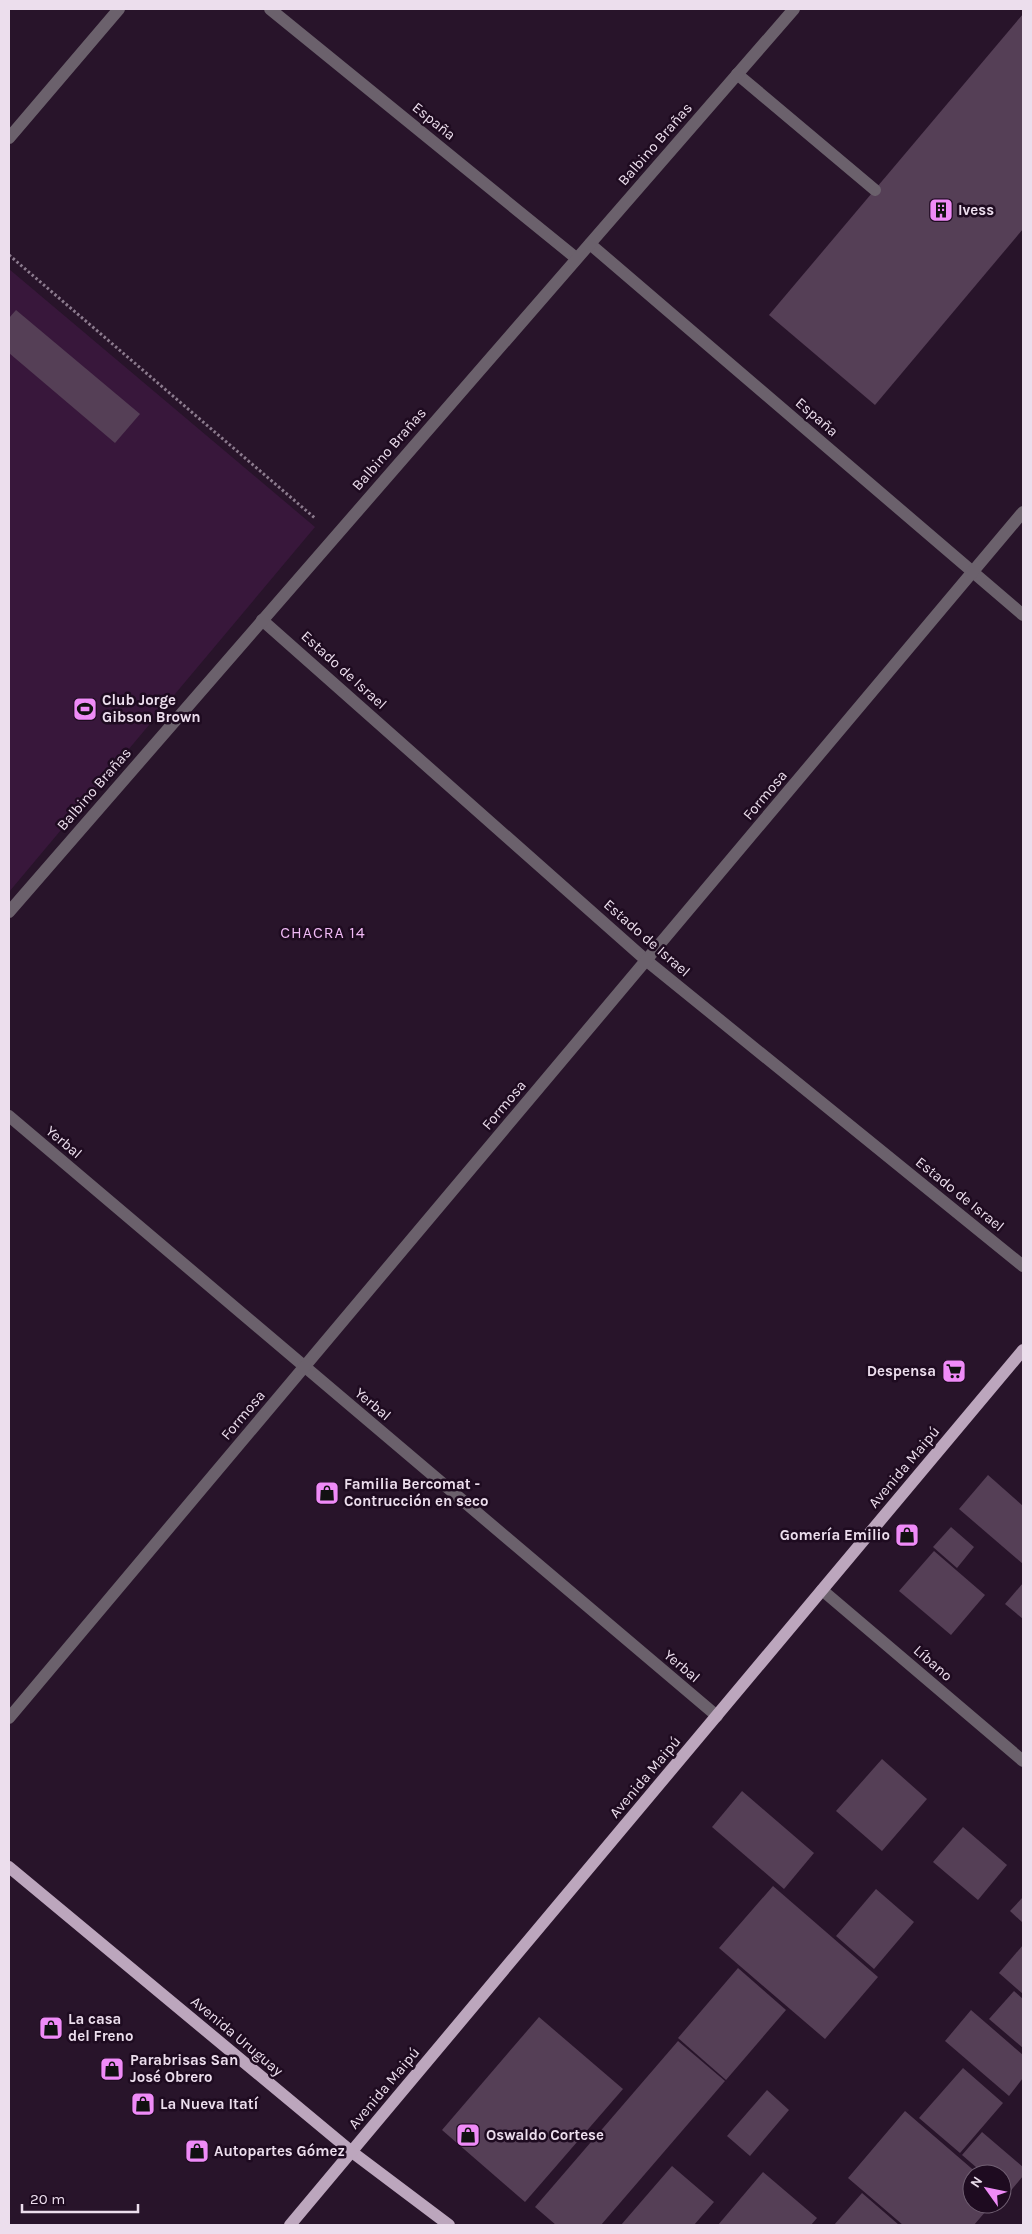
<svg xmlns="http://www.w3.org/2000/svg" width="1032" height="2234" font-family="Karla,sans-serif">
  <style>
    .green { fill: #38173b }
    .building { fill: #553f56 }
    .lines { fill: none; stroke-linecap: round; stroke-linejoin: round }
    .path { stroke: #8c7b8e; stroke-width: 3; stroke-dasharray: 2.5 2.5; stroke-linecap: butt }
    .service { stroke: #6b616c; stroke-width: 12 }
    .minor { stroke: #6b616c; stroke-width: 12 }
    .primary { stroke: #bca6bd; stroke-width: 12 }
    .labels { text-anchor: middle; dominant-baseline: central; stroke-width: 5; stroke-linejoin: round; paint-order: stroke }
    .street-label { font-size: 15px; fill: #ecdeed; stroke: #1e0b20 }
    .poi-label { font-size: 15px; font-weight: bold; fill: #ecdeed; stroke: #1e0b20; text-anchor: start }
    .neighbourhood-label { font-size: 16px; letter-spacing: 1px; fill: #f1baf6; stroke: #1e0b20 }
  </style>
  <rect width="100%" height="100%" fill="#28142a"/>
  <path class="green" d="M 9,269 L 315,527 L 9,892 Z"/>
  <g class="building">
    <path d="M 1023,14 L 1023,229 L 875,405 L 769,315 Z"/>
    <path d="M 16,310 L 140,414 L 115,443 L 9,353 L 9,318 Z"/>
    <path d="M 988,1475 L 1023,1506 L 1023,1564 L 959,1509 Z"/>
    <path d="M 951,1527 L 974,1547 L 957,1568 L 933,1547 Z"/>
    <path d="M 934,1551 L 985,1595 L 951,1635 L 899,1591 Z"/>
    <path d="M 1023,1583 L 1023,1619 L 1005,1604 Z"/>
    <path d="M 882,1759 L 927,1799 L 882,1851 L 836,1811 Z"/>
    <path d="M 742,1791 L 814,1853 L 784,1889 L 712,1827 Z"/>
    <path d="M 963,1827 L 1007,1865 L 978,1900 L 933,1862 Z"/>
    <path d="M 773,1886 L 878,1977 L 825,2039 L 719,1948 Z"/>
    <path d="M 876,1889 L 914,1922 L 874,1969 L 836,1936 Z"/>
    <path d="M 1023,1897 L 1023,1923 L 1010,1911 Z"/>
    <path d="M 1023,1945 L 1023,1994 L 999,1973 Z"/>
    <path d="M 738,1968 L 786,2010 L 726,2080 L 678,2038 Z"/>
    <path d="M 1014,1991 L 1023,1999 L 1023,2048 L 989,2019 Z"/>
    <path d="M 971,2010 L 1023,2055 L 1023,2078 L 1009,2096 L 945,2041 Z"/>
    <path d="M 539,2017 L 623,2089 L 525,2202 L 442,2130 Z"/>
    <path d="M 678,2041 L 725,2081 L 601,2225 L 556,2225 L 535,2207 Z"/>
    <path d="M 963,2068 L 1003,2103 L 960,2153 L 919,2118 Z"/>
    <path d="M 767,2090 L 789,2110 L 750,2156 L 727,2136 Z"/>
    <path d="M 905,2111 L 978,2174 L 972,2174 L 972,2204 L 992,2204 L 974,2225 L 903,2225 L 848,2178 Z"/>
    <path d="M 982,2132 L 1023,2167 L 1023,2176 L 1008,2194 L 1002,2189 L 1002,2174 L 984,2174 L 962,2155 Z"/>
    <path d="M 672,2166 L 714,2202 L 694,2225 L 621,2225 Z"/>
    <path d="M 763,2172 L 817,2218 L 811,2225 L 718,2225 Z"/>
    <path d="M 862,2193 L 899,2225 L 834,2225 Z"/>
  </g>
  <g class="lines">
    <path class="path" d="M 9,255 L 316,519"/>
    <path class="service" d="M 737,74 L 875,190"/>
    <g class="minor">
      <path d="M 270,9 L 576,258"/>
      <path d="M 9,138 L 119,9"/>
      <path d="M 590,244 L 1023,615"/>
      <path d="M 262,620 L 647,961 L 1023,1266"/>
      <path d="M 9,912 L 794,9"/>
      <path d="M 9,1116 L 717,1716"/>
      <path d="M 822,1590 L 1023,1761"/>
      <path d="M 9,1718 L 1023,512"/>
    </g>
    <g class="primary">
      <path d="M 9,1867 L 352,2152 L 449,2225"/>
      <path d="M 290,2225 L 1023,1350"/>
    </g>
  </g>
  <defs>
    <g id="building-square" transform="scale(1.25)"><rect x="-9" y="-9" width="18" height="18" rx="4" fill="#ef8bf7" stroke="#1e0b20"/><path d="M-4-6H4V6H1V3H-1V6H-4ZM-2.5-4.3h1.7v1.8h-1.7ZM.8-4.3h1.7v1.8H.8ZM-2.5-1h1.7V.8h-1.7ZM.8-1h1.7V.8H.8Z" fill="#111"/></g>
    <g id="stadium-square" transform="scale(1.25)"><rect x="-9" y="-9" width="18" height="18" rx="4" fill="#ef8bf7" stroke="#1e0b20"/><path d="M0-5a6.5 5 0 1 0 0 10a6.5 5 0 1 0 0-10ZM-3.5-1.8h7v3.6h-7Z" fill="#111"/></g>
    <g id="supermarket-square" transform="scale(1.25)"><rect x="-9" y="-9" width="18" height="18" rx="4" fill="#ef8bf7" stroke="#1e0b20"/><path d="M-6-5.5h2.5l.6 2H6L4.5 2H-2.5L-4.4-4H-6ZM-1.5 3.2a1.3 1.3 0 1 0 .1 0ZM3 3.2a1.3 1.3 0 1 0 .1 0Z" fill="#111"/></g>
    <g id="shop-square" transform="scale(1.25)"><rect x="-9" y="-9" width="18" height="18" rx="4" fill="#ef8bf7" stroke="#1e0b20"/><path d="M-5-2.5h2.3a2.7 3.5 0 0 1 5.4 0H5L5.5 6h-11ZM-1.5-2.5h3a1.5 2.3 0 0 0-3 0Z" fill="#111"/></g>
  </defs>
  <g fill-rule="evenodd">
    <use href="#building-square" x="941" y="210"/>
    <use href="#stadium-square" x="85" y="709"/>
    <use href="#supermarket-square" x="954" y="1371"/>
    <use href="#shop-square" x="327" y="1493"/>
    <use href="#shop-square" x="907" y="1535"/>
    <use href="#shop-square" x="51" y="2028"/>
    <use href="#shop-square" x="112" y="2069"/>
    <use href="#shop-square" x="143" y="2104"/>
    <use href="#shop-square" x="468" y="2135"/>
    <use href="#shop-square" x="197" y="2151"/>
  </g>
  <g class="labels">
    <g class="street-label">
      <text transform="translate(434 121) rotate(39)">España</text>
      <text transform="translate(655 144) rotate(-49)">Balbino Brañas</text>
      <text transform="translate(817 417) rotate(41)">España</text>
      <text transform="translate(389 449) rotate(-49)">Balbino Brañas</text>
      <text transform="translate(344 670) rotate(42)">Estado de Israel</text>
      <text transform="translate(94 789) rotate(-49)">Balbino Brañas</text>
      <text transform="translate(765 795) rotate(-50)">Formosa</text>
      <text transform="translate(647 938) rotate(41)">Estado de Israel</text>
      <text transform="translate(504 1105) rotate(-50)">Formosa</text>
      <text transform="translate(64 1142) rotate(40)">Yerbal</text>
      <text transform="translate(960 1194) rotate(39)">Estado de Israel</text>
      <text transform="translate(373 1404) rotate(40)">Yerbal</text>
      <text transform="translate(243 1415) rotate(-50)">Formosa</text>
      <text transform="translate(904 1467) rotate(-50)">Avenida Maipú</text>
      <text transform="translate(933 1663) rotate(41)">Líbano</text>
      <text transform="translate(682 1666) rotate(40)">Yerbal</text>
      <text transform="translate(645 1777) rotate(-50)">Avenida Maipú</text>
      <text transform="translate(237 2036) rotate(40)">Avenida Uruguay</text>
      <text transform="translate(384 2088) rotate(-50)">Avenida Maipú</text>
    </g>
    <g class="poi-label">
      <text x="958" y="210">Ivess</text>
      <text x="102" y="700">Club Jorge<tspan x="102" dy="17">Gibson Brown</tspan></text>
      <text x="936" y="1371" text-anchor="end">Despensa</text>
      <text x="344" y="1484">Familia Bercomat -<tspan x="344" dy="17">Contrucción en seco</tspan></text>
      <text x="890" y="1535" text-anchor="end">Gomería Emilio</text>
      <text x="68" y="2019">La casa<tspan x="68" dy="17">del Freno</tspan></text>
      <text x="130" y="2060">Parabrisas San<tspan x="130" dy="17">José Obrero</tspan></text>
      <text x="160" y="2104">La Nueva Itatí</text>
      <text x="486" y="2135">Oswaldo Cortese</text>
      <text x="214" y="2151">Autopartes Gómez</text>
    </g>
    <g class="neighbourhood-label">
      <text x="323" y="932">CHACRA 14</text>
    </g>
  </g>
  <rect width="1032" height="2234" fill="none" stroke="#ecdeed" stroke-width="20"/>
  <g transform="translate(987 2189) rotate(303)"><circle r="24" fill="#1e0b20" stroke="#705f72"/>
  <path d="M0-4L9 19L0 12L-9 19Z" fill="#ef8bf7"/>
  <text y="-8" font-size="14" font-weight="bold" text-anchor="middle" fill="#ecdeed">N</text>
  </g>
  <path d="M22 2204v8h116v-8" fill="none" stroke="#ecdeed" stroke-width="2.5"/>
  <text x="30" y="2204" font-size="15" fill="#ecdeed" stroke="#1e0b20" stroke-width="4" paint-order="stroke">20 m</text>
</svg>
